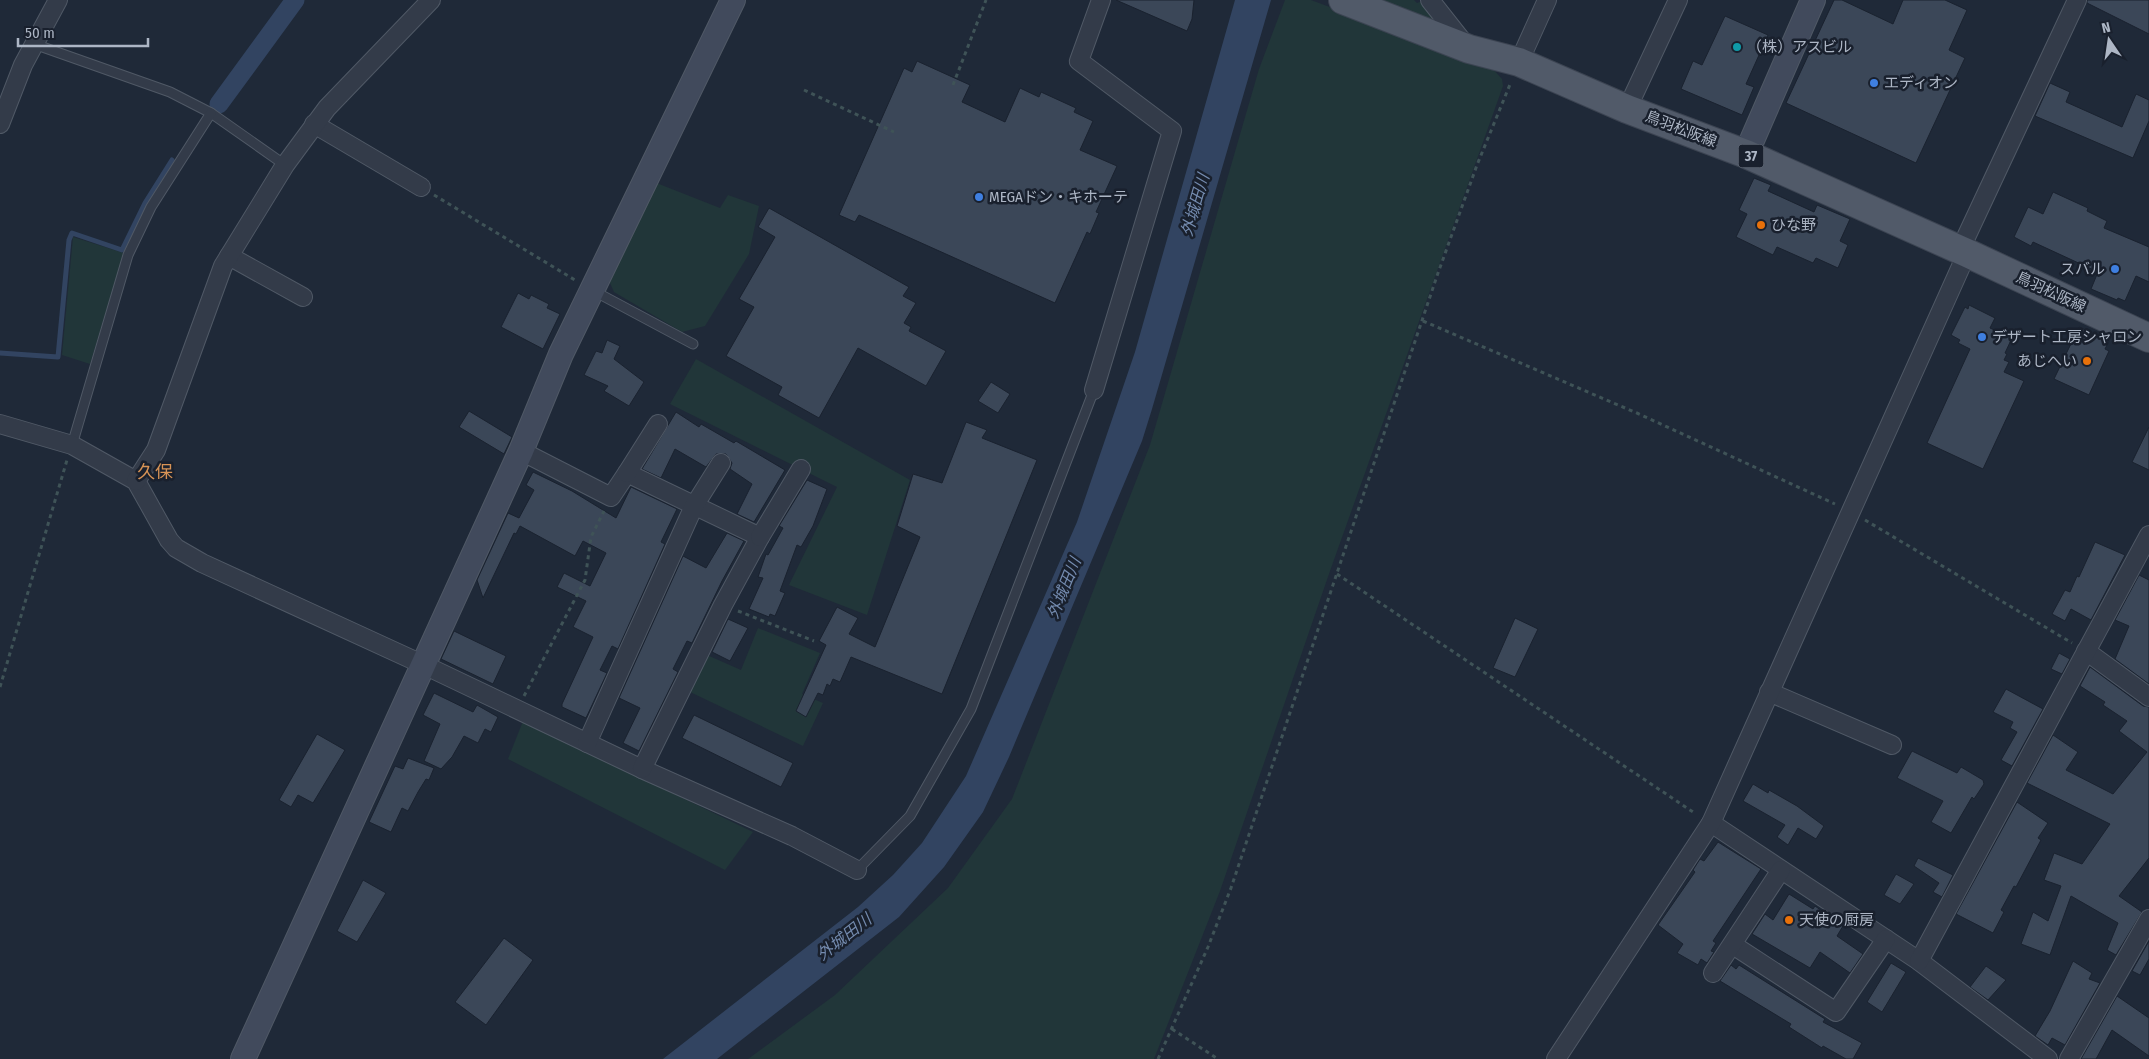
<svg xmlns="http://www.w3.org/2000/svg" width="2149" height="1059" font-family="'Fira Sans Condensed','Noto Sans JP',sans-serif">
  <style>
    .green { fill: #213639 }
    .water { fill: #324461 }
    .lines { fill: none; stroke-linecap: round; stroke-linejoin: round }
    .stream { stroke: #324461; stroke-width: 5 }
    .canal { stroke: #324461; stroke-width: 19 }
    .building { fill: #3b4758; stroke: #1a222f }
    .lane-casing { stroke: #505966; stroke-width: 11 }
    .street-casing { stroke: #505966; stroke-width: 20 }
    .secondary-casing { stroke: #505966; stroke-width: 26 }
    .primary-casing { stroke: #3c4452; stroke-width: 30 }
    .path { stroke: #3f5357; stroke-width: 3; stroke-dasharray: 4 4; stroke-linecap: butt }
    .lane { stroke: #333b49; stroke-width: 9 }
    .street { stroke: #333b49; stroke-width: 18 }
    .secondary { stroke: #414a5c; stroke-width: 24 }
    .primary { stroke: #515a69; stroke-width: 28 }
    .culture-dot { fill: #0f9aa8; stroke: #19202d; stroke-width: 2 }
    .shop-dot { fill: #3f7fe0; stroke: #19202d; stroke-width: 2 }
    .food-dot { fill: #e8710a; stroke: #19202d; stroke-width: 2 }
    .labels { text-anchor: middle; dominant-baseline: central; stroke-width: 5; stroke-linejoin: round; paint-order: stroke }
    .shield { fill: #19202d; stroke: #818997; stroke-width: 1 }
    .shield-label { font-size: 14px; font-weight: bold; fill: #adb6c5 }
    .poi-label { font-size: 15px; fill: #adb6c5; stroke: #19202d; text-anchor: start }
    .street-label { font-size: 15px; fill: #adb6c5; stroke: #19202d }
    .water-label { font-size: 16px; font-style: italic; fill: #748baf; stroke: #19202d }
    .quarter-label { font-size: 18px; fill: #d79356; stroke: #19202d }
  </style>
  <rect width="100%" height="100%" fill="#1f2938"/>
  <g class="green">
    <path d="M 1285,0 L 1311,0 L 1492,68 L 1502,79 L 1503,86 L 1330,571 L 1220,891 L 1154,1059 L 748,1059 L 835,995 L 948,888 L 1012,799 L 1150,445 L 1259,69 Z"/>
    <path d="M 1373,0 L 1414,0 L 1417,3 L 1425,0 L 1446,27 Z"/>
    <path d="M 654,182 L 720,208 L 728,195 L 759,206 L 749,254 L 705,326 L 682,332 L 614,292 L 607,276 Z"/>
    <path d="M 73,237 L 124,253 L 90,364 L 62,355 Z"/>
    <path d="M 696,359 L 910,480 L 867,615 L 789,585 L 837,487 L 670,404 Z"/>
    <path d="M 758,628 L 820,653 L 802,694 L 823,703 L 803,746 L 690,692 L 707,655 L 741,670 Z"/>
    <path d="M 523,721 L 753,832 L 725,870 L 508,759 Z"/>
  </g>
  <path class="water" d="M 1235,0 L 1271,0 L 1152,409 L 1142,441 L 1009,757 L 983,812 L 944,867 L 899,917 L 717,1059 L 663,1059 L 858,907 L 893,875 L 922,843 L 966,776 L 1077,522 L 1135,352 Z"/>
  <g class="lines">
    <path class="stream" d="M 0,353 L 58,357 L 69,240 L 72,233 L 122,250 L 145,203 L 172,160"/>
    <path class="canal" d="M 219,104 L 295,0"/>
  </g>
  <g class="building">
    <path d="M 1116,0 L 1194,0 L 1192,19 L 1187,31 Z"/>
    <path d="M 1834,0 L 1842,0 L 1893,24 L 1903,0 L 1945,0 L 1967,10 L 1949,50 L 1965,58 L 1964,60 L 1916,163 L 1786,103 Z"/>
    <path d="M 2087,0 L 2149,0 L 2149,34 L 2087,3 Z"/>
    <path d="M 1725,16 L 1768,35 L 1746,84 L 1754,87 L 1742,115 L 1681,89 L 1693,61 L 1702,65 Z"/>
    <path d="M 917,61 L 970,85 L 962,102 L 1005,122 L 1020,88 L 1039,97 L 1041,92 L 1076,108 L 1074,112 L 1093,121 L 1080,150 L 1117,166 L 1096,212 L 1099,213 L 1090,234 L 1087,232 L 1055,303 L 859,215 L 855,222 L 839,215 L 904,68 L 912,72 Z"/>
    <path d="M 2050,83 L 2070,92 L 2066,102 L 2122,127 L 2136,94 L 2149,100 L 2149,121 L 2133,158 L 2035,116 Z"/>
    <path d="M 1754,178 L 1771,185 L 1768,191 L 1814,212 L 1817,205 L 1850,219 L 1840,241 L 1848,245 L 1838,268 L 1816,258 L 1813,263 L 1777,247 L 1773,255 L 1736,237 L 1747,214 L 1739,210 Z"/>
    <path d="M 2053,192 L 2088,208 L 2087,211 L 2107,221 L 2104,228 L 2149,247 L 2149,282 L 2136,276 L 2125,301 L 2118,298 L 2117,300 L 2091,289 L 2098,272 L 2033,242 L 2031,246 L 2014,237 L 2028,207 L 2043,214 Z"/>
    <path d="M 769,208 L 909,287 L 903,296 L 916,303 L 904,323 L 911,327 L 909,331 L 946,351 L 926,386 L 858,348 L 819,418 L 778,395 L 782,387 L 726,356 L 754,307 L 739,299 L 775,237 L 758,227 Z"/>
    <path d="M 518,293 L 529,299 L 531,295 L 549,304 L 547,308 L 560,314 L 543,349 L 501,327 Z"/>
    <path d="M 1969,305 L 1995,318 L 1990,328 L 2012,338 L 2005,353 L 2007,354 L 2004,360 L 2009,362 L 2004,372 L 2024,381 L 1983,469 L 1927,443 L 1970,349 L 1958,343 L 1960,340 L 1951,335 L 1965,307 L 1968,309 Z"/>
    <path d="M 2079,327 L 2109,341 L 2105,349 L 2109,351 L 2089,395 L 2054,379 Z"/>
    <path d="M 607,340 L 620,346 L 614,359 L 644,382 L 629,406 L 604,391 L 608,386 L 584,375 L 596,351 L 602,353 Z"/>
    <path d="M 991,382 L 1010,394 L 998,413 L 978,401 Z"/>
    <path d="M 469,411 L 512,437 L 504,454 L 459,427 Z"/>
    <path d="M 676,412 L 699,427 L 701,424 L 734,443 L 736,441 L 785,470 L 754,522 L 737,514 L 752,484 L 730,469 L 732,463 L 726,454 L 716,454 L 706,467 L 675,449 L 661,478 L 642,469 Z"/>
    <path d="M 966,422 L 987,430 L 982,438 L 1037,460 L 942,694 L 851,657 L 840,682 L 833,679 L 830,686 L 827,684 L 823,695 L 818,693 L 806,717 L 796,711 L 826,645 L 819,641 L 837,607 L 858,618 L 849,634 L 875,647 L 920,537 L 897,526 L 913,474 L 942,483 Z"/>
    <path d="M 2149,427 L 2149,470 L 2132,462 Z"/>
    <path d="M 533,472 L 572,491 L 616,518 L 631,487 L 677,509 L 661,542 L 665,544 L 618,649 L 612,646 L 600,670 L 607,673 L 586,718 L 562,707 L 562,704 L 593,637 L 573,627 L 586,601 L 557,587 L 564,573 L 590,586 L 606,553 L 583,541 L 575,556 L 520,526 L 516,534 L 514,533 L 483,598 L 477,580 L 508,513 L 519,518 L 534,490 L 526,485 Z"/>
    <path d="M 807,480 L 827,489 L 813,526 L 801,547 L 797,545 L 780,591 L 785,593 L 775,616 L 770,614 L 769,617 L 749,609 L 763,578 L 758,577 L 766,554 L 768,555 L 783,528 L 779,526 Z"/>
    <path d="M 727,533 L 744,541 L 722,581 L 692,643 L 687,641 L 673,669 L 678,672 L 639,751 L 623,743 L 640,708 L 619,698 L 683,556 L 706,568 Z"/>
    <path d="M 2095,542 L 2125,555 L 2091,620 L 2071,609 L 2065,621 L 2052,614 L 2065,590 L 2070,592 L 2077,576 L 2079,577 Z"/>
    <path d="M 2139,575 L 2149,580 L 2149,684 L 2115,659 L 2129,626 L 2115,620 Z"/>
    <path d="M 1515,618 L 1538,629 L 1515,677 L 1493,668 Z"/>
    <path d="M 728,619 L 748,628 L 730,661 L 712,652 Z"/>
    <path d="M 454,631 L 506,656 L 493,684 L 441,659 Z"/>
    <path d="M 2059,653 L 2070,659 L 2062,674 L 2051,669 Z"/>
    <path d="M 2090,667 L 2143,706 L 2149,707 L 2149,858 L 2119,896 L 2142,912 L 2116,955 L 2107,950 L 2118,923 L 2071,896 L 2050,955 L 2021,944 L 2033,912 L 2048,921 L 2061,886 L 2044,880 L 2054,853 L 2082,864 L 2110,824 L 2027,783 L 2053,735 L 2078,752 L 2066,770 L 2113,794 L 2147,752 L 2119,731 L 2127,721 L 2103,705 L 2105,702 L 2080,686 Z"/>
    <path d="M 2006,689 L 2043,709 L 2012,766 L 2001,760 L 2017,732 L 2010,728 L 2013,722 L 1993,712 Z"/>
    <path d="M 434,693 L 473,712 L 477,705 L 498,717 L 491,732 L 485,729 L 478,743 L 464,736 L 452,757 L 441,769 L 424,761 L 440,724 L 423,715 Z"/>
    <path d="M 694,715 L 793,763 L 781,787 L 682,738 Z"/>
    <path d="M 317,734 L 345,750 L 313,803 L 298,795 L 291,807 L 279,800 Z"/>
    <path d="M 1912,751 L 1957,773 L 1961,767 L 1983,780 L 1984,784 L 1974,799 L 1972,797 L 1951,833 L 1931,822 L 1943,801 L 1897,778 Z"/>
    <path d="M 408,758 L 434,768 L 429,780 L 426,779 L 418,792 L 408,811 L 402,808 L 391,832 L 369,822 L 395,766 L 403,769 Z"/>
    <path d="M 1753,784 L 1768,793 L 1769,790 L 1797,806 L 1824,826 L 1816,839 L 1798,828 L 1788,845 L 1777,837 L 1785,825 L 1743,801 Z"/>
    <path d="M 2017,802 L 2048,823 L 2038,838 L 2041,840 L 2016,887 L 2014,886 L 2001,910 L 2004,912 L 1993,933 L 1956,914 Z"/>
    <path d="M 1718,842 L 1761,869 L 1713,941 L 1716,943 L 1711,951 L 1714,952 L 1707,963 L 1701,959 L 1698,965 L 1677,953 L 1683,944 L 1658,925 L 1695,872 L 1693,870 L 1700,859 L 1704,861 Z"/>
    <path d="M 1918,858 L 1953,875 L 1942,897 L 1933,892 L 1939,883 L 1914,866 Z"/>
    <path d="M 1896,874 L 1914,884 L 1900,904 L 1884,895 Z"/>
    <path d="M 363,880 L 386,893 L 357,942 L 337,931 Z"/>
    <path d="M 1789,894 L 1813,909 L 1815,906 L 1843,926 L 1837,936 L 1863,954 L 1850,973 L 1820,952 L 1810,968 L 1752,934 L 1765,914 L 1773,920 Z"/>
    <path d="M 504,938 L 533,960 L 486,1025 L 455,1002 Z"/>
    <path d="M 2149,941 L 2149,959 L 2140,975 L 2132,971 Z"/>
    <path d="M 2073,961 L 2092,973 L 2089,979 L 2100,983 L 2065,1045 L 2052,1038 L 2048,1045 L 2035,1036 L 2050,1011 Z"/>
    <path d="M 1891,963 L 1906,972 L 1882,1012 L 1867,1002 Z"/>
    <path d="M 1731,965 L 1736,969 L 1739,965 L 1825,1019 L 1823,1022 L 1862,1043 L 1853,1059 L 1846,1059 L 1823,1046 L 1822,1048 L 1789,1027 L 1791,1024 L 1720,981 Z"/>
    <path d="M 1986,966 L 2006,980 L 1988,1000 L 1970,987 Z"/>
    <path d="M 2117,996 L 2149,1018 L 2149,1056 L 2112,1030 L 2096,1059 L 2081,1059 Z"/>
  </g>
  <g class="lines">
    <g class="lane-casing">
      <g id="lane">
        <path d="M 34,44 L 170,92 L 211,113 L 285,165"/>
        <path d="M 592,290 L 693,344"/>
        <path d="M 72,445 L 128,255 L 151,207 L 211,113"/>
        <path d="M 857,870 L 910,816 L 971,709 L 1094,390"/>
      </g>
    </g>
    <g class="street-casing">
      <g id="street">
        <path d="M 1430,0 L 1467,47"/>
        <path d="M 1519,62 L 1547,0"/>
        <path d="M 1627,109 L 1678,0"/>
        <path d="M 0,124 L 23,65 L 58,0"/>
        <path d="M 314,124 L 421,187"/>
        <path d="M 1960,250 L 2077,0"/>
        <path d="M 229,256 L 303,297"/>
        <path d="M 1094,390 L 1172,131 L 1079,61 L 1101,0"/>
        <path d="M 0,424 L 72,445 L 136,481 L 169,540 L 176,548 L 202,563 L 424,665 L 642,769 L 792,836 L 857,870"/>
        <path d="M 521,451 L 611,497 L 627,473 L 760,537 L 723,605 L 642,769"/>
        <path d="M 627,473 L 658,424"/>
        <path d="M 136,481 L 156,450 L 223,266 L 285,165 L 327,108 L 431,0"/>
        <path d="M 760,537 L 801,469"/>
        <path d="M 2086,651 L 2149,697"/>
        <path d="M 1769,692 L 1892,745"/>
        <path d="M 587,743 L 694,506 L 721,463"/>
        <path d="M 1711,823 L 1919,961 L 2048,1059"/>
        <path d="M 1733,945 L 1836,1012 L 1886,939"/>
        <path d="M 1919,961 L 2149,535"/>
        <path d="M 1713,973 L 1781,870"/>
        <path d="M 1556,1059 L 1711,823 L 1967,253"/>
        <path d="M 2069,1059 L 2149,919"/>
      </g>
    </g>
    <g class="secondary-casing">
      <g id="secondary">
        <path d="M 1746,154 L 1813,0"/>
        <path d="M 243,1059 L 521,451 L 561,354 L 733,0"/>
      </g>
    </g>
    <g class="primary-casing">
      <path id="primary" d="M 1343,0 L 1469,49 L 1519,62 L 1627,109 L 1746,154 L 1967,253 L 2149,338"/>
    </g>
    <g class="path">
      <path d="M 953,85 L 986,0"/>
      <path d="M 804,90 L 894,132"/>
      <path d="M 434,195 L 575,280"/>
      <path d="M 1423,321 L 1639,414 L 1835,504"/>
      <path d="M 1865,520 L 2072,643"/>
      <path d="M 1337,574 L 1696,814"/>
      <path d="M 738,611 L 814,641"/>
      <path d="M 0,687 L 67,460"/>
      <path d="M 524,696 L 585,580 L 591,537 L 604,511"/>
      <path d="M 1172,1029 L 1218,1059"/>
      <path d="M 1158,1059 L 1208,947 L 1231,888 L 1438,273 L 1477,165 L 1511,82"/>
    </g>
    <use href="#lane" class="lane"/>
    <use href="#street" class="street"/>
    <use href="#secondary" class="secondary"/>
    <use href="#primary" class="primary"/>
  </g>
  <circle class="culture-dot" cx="1737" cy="47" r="5"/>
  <g class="shop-dot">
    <circle cx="1874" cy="83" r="5"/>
    <circle cx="979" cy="197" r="5"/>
    <circle cx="2115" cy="269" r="5"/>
    <circle cx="1982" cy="337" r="5"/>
  </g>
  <g class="food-dot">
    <circle cx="1761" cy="225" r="5"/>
    <circle cx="2087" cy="361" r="5"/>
    <circle cx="1789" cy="920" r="5"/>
  </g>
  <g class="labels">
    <rect class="shield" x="1738.5" y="144.5" width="25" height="23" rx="4"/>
    <g class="shield-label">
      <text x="1751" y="156">37</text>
    </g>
    <g class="poi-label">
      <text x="1747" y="47">（株）アスビル</text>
      <text x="1884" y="83">エディオン</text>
      <text x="989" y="197">MEGAドン・キホーテ</text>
      <text x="1771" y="225">ひな野</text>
      <text x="2105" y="269" text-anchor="end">スバル</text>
      <text x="1992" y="337">デザート工房シャロン</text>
      <text x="2077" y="361" text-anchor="end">あじへい</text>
      <text x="1799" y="920">天使の厨房</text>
    </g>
    <g class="street-label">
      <text transform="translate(1681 129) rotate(21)">鳥羽松阪線</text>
      <text transform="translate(2051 292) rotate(25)">鳥羽松阪線</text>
    </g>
    <g class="water-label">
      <text transform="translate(1195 205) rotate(-74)">外城田川</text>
      <text transform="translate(1064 588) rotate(-68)">外城田川</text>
      <text transform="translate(844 937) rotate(-38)">外城田川</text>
    </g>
    <g class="quarter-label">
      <text x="155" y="472">久保</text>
    </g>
  </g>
  <g transform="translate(2109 40) rotate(347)" stroke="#19202d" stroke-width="4" paint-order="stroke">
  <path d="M0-4L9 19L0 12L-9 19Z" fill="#adb6c5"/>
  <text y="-8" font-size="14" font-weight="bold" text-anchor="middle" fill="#adb6c5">N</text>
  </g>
  <path d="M18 38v8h130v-8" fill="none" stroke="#adb6c5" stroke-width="2.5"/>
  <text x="25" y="38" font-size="15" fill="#adb6c5" stroke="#19202d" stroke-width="4" paint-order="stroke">50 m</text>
</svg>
